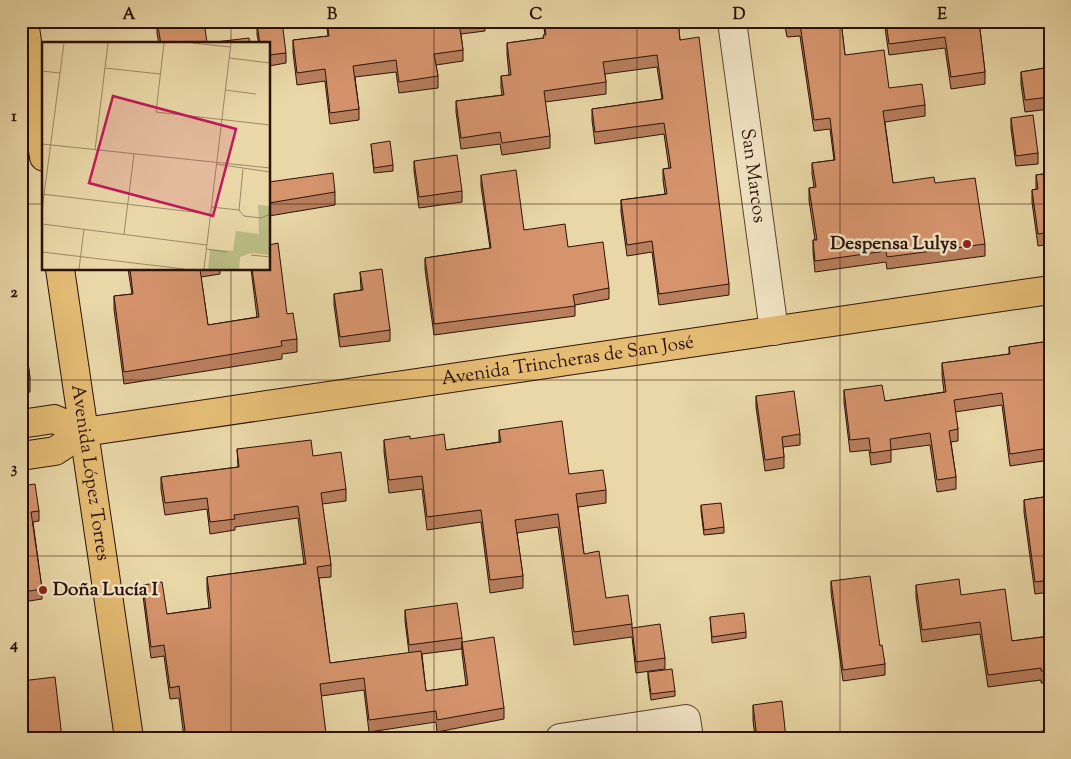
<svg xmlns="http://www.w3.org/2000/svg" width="1071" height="759" font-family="'Sorts Mill Goudy',serif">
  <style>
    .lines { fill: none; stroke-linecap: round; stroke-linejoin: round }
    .minor-casing { stroke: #5b422e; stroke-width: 30 }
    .major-casing { stroke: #2c1106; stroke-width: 30 }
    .minor { stroke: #f1e5c6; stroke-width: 28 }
    .major { stroke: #e4bc74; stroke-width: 28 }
    .wall { fill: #b87f5e; stroke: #2c1106 }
    .building { fill: #d6946d; stroke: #2c1106 }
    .grid { fill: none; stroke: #2c1106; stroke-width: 1; stroke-opacity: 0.55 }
    .poi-dot { fill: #8f2418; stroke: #f1e5c6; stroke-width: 2 }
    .labels { text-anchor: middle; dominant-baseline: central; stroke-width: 5; stroke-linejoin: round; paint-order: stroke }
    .street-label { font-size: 19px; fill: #2c1106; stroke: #f1e5c6 }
    .poi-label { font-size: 19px; font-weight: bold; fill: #2c1106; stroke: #f1e5c6; text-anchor: end }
    .inset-road { fill: none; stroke: #9d8867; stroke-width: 1 }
    .view { fill: #c2185b; fill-opacity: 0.15; stroke: #c2185b; stroke-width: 2.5 }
    .inset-edge { fill: none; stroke: #2c1106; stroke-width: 2.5 }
    .neatline { fill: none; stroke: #2c1106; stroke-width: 2 }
    .grid-label { font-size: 16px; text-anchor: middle; font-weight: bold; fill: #2c1106 }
  </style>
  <rect width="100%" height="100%" fill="#e9d7a7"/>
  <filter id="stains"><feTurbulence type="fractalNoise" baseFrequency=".004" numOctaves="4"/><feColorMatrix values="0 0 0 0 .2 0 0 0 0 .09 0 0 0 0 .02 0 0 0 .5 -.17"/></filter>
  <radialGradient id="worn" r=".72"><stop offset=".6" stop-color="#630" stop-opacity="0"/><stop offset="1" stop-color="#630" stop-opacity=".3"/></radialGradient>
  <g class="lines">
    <g class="minor-casing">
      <g id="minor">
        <path id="s1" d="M 732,21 L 774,331"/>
        <path d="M 560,738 L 686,719 L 689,738"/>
      </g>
    </g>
    <g class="major-casing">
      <g id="major">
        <path d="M 24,21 L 44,157"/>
        <path id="s2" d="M 60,269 L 129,738"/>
        <path d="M 21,424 L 54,419 L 84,432"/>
        <path id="s3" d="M 21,456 L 55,451 L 84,432 L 1050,290"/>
      </g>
    </g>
    <use href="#minor" class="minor"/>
    <use href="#major" class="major"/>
  </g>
  <g class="wall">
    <path d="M 157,21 L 207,43 L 250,44 L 159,44 L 157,33 Z"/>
    <path d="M 326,21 L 485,21 L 485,31 L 461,34 L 463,50 L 463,61 L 436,65 L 438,76 L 438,88 L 399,93 L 396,72 L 355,77 L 359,109 L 359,120 L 330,124 L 325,81 L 297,85 L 293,52 L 293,40 L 328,36 Z"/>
    <path d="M 543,21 L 678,21 L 680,40 L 729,284 L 729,295 L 659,305 L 652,252 L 627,256 L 621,212 L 621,200 L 665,194 L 663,180 L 663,169 L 669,168 L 664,134 L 595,144 L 592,120 L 592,109 L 662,99 L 657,67 L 605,74 L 606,82 L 606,94 L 545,102 L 550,136 L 550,148 L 502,155 L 500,144 L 461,149 L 456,112 L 456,101 L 502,95 L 501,88 L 501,76 L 509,75 L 507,54 L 507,43 L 543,38 L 545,35 Z"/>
    <path d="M 784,21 L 841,21 L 845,55 L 889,88 L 925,105 L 925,116 L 885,122 L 893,183 L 935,183 L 985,244 L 985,256 L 887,269 L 886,262 L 815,272 L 813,252 L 813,240 L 815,240 L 809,200 L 809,188 L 814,187 L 812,174 L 812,163 L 834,160 L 830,129 L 814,131 L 800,36 L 787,37 Z"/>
    <path d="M 884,21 L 979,21 L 985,72 L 985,84 L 951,89 L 945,48 L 889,55 Z"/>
    <path d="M 257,24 L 286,53 L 286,63 L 269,66 L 269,44 L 259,44 L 257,35 Z"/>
    <path d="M 1050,67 L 1050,109 L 1025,112 L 1021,84 L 1021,72 Z"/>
    <path d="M 1011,118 L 1038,153 L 1038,164 L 1016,166 L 1011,129 Z"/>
    <path d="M 371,144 L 393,165 L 393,171 L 374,173 Z"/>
    <path d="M 414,161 L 462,191 L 462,202 L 419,208 L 414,171 Z"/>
    <path d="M 1050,173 L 1050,244 L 1038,246 L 1032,202 L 1032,190 L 1036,189 L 1036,175 Z"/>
    <path d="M 481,175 L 524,230 L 568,247 L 609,288 L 609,299 L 575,305 L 575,316 L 434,335 L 425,269 L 425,258 L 490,248 L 481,186 Z"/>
    <path d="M 269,182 L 335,192 L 335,205 L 269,216 Z"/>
    <path d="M 128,269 L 220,269 L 220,274 L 201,277 L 208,325 L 257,317 L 251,269 L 269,269 L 297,339 L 297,352 L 282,354 L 282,359 L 124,384 L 114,309 L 114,296 L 132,294 Z"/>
    <path d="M 360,272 L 390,330 L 390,341 L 340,347 L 334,305 L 334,294 L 361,290 Z"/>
    <path d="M 21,310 L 30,378 L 30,392 L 21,394 Z"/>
    <path d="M 1050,341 L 1050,460 L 1010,466 L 1002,405 L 955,412 L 958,429 L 958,441 L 951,442 L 956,477 L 956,489 L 937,492 L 930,445 L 891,450 L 891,462 L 871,465 L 869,450 L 850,452 L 844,402 L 844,390 L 885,401 L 944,392 L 942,375 L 942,363 L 1009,354 L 1009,347 Z"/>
    <path d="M 756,396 L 800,434 L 800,445 L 783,447 L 784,457 L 784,468 L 765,471 L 756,407 Z"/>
    <path d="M 499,430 L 569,474 L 606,490 L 606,503 L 578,507 L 584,554 L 606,598 L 632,624 L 632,628 L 665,658 L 665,669 L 636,673 L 632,637 L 574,645 L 558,527 L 517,533 L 523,576 L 523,588 L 490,593 L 481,522 L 427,530 L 422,489 L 389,493 L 384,452 L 384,440 L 410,439 L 446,450 L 499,442 Z"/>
    <path d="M 237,449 L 313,456 L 346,489 L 346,501 L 322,504 L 331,565 L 331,577 L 319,578 L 330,663 L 409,653 L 405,621 L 405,610 L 462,638 L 462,649 L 422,654 L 426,691 L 466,685 L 462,653 L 462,642 L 504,708 L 504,719 L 437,732 L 436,722 L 369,732 L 364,690 L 321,696 L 326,738 L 184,738 L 179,698 L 170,699 L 164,656 L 151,658 L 143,596 L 143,585 L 167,614 L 209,608 L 207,589 L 207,577 L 304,564 L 298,518 L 235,527 L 235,530 L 210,534 L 207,509 L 165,515 L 161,489 L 161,477 L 238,467 Z"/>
    <path d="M 21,486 L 39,511 L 39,521 L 33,522 L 42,589 L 42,599 L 23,602 L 21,592 Z"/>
    <path d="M 1050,496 L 1050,592 L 1035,594 L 1024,512 L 1024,500 Z"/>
    <path d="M 701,505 L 724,527 L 724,533 L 704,535 L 701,511 Z"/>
    <path d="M 831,581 L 880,646 L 885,664 L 885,675 L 843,681 L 831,592 Z"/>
    <path d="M 916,585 L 961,595 L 1012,641 L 1050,636 L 1050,682 L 1041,683 L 1041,680 L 988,687 L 980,634 L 922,642 L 916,597 Z"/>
    <path d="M 710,617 L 746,632 L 746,638 L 712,643 Z"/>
    <path d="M 648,672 L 675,691 L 675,696 L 651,700 L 648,678 Z"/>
    <path d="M 753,705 L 786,738 L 755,738 L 753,720 Z"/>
  </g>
  <g class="building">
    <path d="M 157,21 L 204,21 L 207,43 L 249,38 L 250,44 L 161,44 Z"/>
    <path d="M 282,21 L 286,53 L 269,55 L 269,44 L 260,44 L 257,24 Z"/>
    <path d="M 327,21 L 469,21 L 459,22 L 463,50 L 434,54 L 438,76 L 399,82 L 396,60 L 353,66 L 359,109 L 330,113 L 325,69 L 297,73 L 293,40 L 329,36 Z"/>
    <path d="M 544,21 L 678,21 L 680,40 L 699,37 L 729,284 L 659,294 L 652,241 L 627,245 L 621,200 L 667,194 L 663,169 L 671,168 L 664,123 L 595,132 L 592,109 L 663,99 L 657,55 L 603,62 L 606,82 L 544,91 L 550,136 L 502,143 L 500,132 L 461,138 L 456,101 L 504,95 L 501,76 L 511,75 L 507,43 L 544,38 L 543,35 L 546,35 Z"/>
    <path d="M 786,21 L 841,21 L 845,55 L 884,50 L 889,88 L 922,84 L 925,105 L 883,111 L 893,183 L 934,177 L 935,183 L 975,178 L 985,244 L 887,257 L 886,251 L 815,261 L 813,240 L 817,240 L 809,188 L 816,187 L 812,163 L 835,160 L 830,118 L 814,120 L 800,24 L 787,26 Z"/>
    <path d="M 886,21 L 979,21 L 985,72 L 951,77 L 945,37 L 889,44 Z"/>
    <path d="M 1050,67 L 1050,97 L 1025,100 L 1021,72 Z"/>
    <path d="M 1033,115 L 1038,153 L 1016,156 L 1011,118 Z"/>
    <path d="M 390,141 L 393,165 L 374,168 L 371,144 Z"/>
    <path d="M 457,155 L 462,191 L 419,197 L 414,161 Z"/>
    <path d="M 516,170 L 524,230 L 565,224 L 568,247 L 603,242 L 609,288 L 573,295 L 575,306 L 434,324 L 425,258 L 491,248 L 481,175 Z"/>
    <path d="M 333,173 L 335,192 L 269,203 L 269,182 Z"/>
    <path d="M 1050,173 L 1050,232 L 1038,234 L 1032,190 L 1038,189 L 1036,175 Z"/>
    <path d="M 278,243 L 287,314 L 293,313 L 297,339 L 281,341 L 282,346 L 124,372 L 114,296 L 133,294 L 130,269 L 200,269 L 208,325 L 259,317 L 252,269 L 269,269 L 269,245 Z"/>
    <path d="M 382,269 L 390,330 L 340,337 L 334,294 L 363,290 L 360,272 Z"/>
    <path d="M 21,310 L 30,378 L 21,379 Z"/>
    <path d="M 1050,341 L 1050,448 L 1010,454 L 1002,393 L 954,400 L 958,429 L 949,431 L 956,477 L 937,480 L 930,433 L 890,439 L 891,450 L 871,453 L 869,438 L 850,440 L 844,390 L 882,385 L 885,401 L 946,392 L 942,363 L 1010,354 L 1009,347 Z"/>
    <path d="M 794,391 L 800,434 L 782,437 L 784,457 L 765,460 L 756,396 Z"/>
    <path d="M 562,421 L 569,474 L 603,470 L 606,490 L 576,494 L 584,554 L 599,551 L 606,598 L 628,595 L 632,624 L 574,632 L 558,514 L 515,520 L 523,576 L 490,580 L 481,510 L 427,517 L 422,476 L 389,480 L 384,440 L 410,436 L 410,439 L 444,434 L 446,450 L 501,442 L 499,430 Z"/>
    <path d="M 311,440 L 313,456 L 341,452 L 346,489 L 321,493 L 331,565 L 317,567 L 330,663 L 421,651 L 426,691 L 468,685 L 462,642 L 494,637 L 504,708 L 437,720 L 436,711 L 369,720 L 364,678 L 320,684 L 326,734 L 304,738 L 186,738 L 179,686 L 170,688 L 164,645 L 151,647 L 143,585 L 162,582 L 167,614 L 211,608 L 207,577 L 306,564 L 298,506 L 234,515 L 235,519 L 210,522 L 207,498 L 165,503 L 161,477 L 239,467 L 237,449 Z"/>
    <path d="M 35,484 L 39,511 L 31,512 L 42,589 L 23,592 L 21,582 L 21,486 Z"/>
    <path d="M 1050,496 L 1050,580 L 1035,582 L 1024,500 Z"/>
    <path d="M 721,503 L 724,527 L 704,530 L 701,505 Z"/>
    <path d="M 870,576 L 880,646 L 882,645 L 885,664 L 843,670 L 831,581 Z"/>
    <path d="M 959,579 L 961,595 L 1005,589 L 1012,641 L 1050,636 L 1050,670 L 1041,671 L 1041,668 L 988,675 L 980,622 L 922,630 L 916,585 Z"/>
    <path d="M 457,603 L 462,638 L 409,645 L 405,610 Z"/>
    <path d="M 744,613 L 746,632 L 712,637 L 710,617 Z"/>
    <path d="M 660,624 L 665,658 L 636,662 L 632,628 Z"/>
    <path d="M 672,669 L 675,691 L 651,694 L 648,672 Z"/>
    <path d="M 55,677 L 62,738 L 21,738 L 21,681 Z"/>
    <path d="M 782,701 L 786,738 L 757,738 L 753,705 Z"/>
    <path d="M 1050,730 L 1050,738 L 996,738 Z"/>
    <path d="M 940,733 L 941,738 L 901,738 Z"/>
  </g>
  <path class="grid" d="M 231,21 L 231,44M 434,21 L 434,738M 637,21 L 637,738M 840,21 L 840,738M 21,204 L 44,204M 269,204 L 1050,204M 231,269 L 231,738M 21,380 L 1050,380M 21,556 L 1050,556"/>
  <g class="poi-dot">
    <circle cx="967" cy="244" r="5"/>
    <circle cx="43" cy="590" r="5"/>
  </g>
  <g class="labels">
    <g class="street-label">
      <text stroke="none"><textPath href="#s1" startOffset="156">San Marcos</textPath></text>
      <text stroke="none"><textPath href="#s3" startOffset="558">Avenida Trincheras de San José</textPath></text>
      <text stroke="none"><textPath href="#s2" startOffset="206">Avenida López Torres</textPath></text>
    </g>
    <g class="poi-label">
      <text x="957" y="244">Despensa Lulys</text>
      <text x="53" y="590" text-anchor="start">Doña Lucía I</text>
    </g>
  </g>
  <g transform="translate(42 42)">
    <rect width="228" height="228" fill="#e9d7a7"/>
    <path d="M 216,163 L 227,164 L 227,213 L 209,211 L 198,215 L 197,227 L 166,227 L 168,207 L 191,209 L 194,189 L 217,192 Z" fill="#babd84"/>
    <path class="inset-road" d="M 122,1 L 114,70 L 228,83M 151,1 L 188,5M 187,16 L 228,21M 63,26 L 118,32M 0,29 L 18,31M 183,48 L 214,52M 0,102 L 228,126M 53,108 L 66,1M 174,122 L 228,130M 0,152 L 168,172M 169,165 L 197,168 L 202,174 L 219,176 L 228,172M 0,168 L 22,1M 197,168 L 201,127M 0,182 L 165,203M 82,192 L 92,112M 164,207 L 185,210M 0,210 L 142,227M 209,213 L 228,215M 37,227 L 42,187M 162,227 L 189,1"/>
    <path class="view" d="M 71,54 L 194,87 L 171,174 L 47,141 Z"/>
    <rect width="228" height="228" class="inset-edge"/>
  </g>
  <rect width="1071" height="759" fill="none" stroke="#e9d7a7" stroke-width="55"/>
  <rect x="28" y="28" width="1016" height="704" class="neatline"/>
  <g class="grid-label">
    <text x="129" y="19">A</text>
    <text x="332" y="19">B</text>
    <text x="536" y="19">C</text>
    <text x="739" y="19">D</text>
    <text x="942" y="19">E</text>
    <text x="14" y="121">1</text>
    <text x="14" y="297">2</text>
    <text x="14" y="473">3</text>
    <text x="14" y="649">4</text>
  </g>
  <rect width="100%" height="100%" filter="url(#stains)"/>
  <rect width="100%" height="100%" fill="url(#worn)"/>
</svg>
